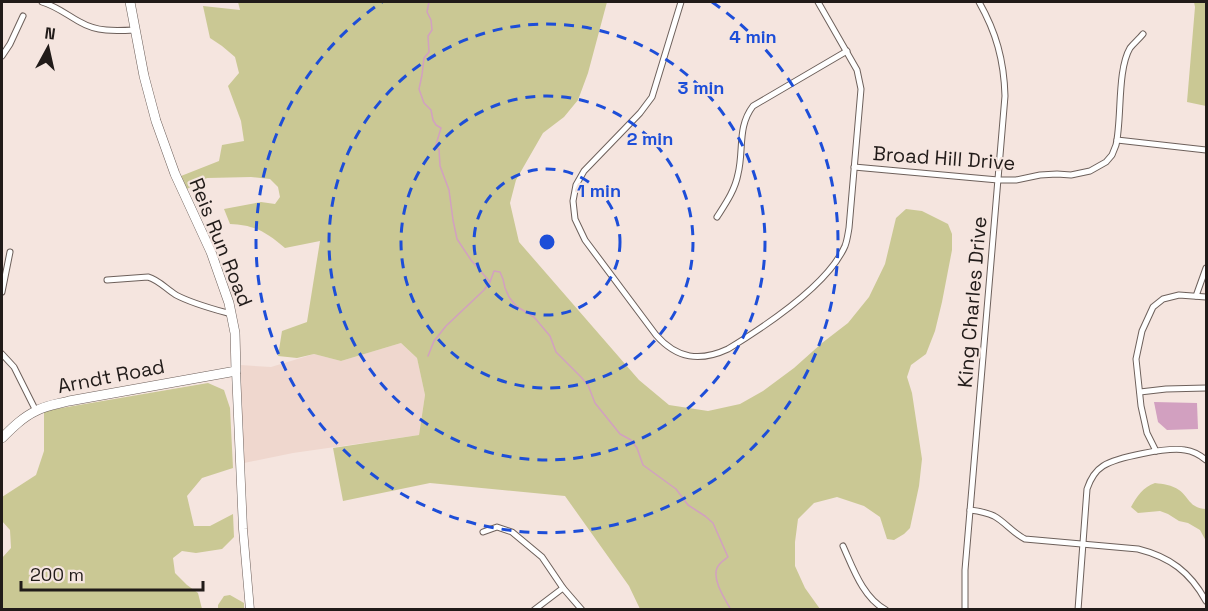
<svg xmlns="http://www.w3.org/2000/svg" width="1208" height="611" font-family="'Space Grotesk',sans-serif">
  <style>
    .built { fill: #efd7ce }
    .green { fill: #cac894 }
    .water { fill: #d2a0c0 }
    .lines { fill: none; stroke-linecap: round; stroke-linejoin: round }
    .stream { stroke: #d2a0c0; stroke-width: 1.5 }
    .street-casing { stroke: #6d605b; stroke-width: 7 }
    .secondary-casing { stroke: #6d605b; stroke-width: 9 }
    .primary-casing { stroke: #6d605b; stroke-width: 10 }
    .street { stroke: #fff; stroke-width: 5 }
    .secondary { stroke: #fff; stroke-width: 8 }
    .primary { stroke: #fff; stroke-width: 9 }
    .ring { fill: none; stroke: #1d4ed8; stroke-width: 3; stroke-dasharray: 10 8 }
    .labels { text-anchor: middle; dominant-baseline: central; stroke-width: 4.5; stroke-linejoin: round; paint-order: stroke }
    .street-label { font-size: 20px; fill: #211b19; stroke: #f5e5df }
    .centre { fill: #1d4ed8; stroke: #f5e5df; stroke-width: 3 }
    .ring-label { font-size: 18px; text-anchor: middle; font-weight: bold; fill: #1d4ed8; stroke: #f5e5df; stroke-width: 4.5; stroke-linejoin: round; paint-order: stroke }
  </style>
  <rect width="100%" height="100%" fill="#f5e5df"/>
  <path class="built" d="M 401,343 L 417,358 L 425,395 L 419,435 L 293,453 L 244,463 L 240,365 L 271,367 L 314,354 L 341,361 Z"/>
  <g class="green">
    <path d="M 238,2 L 607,2 L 588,73 L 578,100 L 564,117 L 543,133 L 516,180 L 510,203 L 519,242 L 639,380 L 669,405 L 708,411 L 740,404 L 763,391 L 794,368 L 822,343 L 848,323 L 869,297 L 885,264 L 896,218 L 906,209 L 922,211 L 948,224 L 952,234 L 952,250 L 942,302 L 935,331 L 926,354 L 911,365 L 907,377 L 912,393 L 922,459 L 919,486 L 910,528 L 904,534 L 894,540 L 887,539 L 880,517 L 864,506 L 837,497 L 814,503 L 798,519 L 795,542 L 795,566 L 805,588 L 820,609 L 640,609 L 629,586 L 565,496 L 430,483 L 343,501 L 333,448 L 419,435 L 425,395 L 417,358 L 401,343 L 341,361 L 314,354 L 297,358 L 278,356 L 282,331 L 307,322 L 320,241 L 285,248 C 266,232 255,225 230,224 L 224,209 L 261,202 L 275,204 L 280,197 L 278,187 L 270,179 L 251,177 L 207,178 L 187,189 L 181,176 L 219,161 L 222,145 L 244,141 L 241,121 L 228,86 L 239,73 L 235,57 L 222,46 L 210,38 L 203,6 L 240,10 Z"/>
    <path d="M 1194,2 L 1206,2 L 1206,106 L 1187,102 L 1195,7 Z"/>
    <path d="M 208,383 L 224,390 L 230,408 L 233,468 L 202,478 L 187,496 L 194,526 L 210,526 L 233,514 L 234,537 L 222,549 L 196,553 L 182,551 L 173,558 L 175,573 L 187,585 L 198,593 L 202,609 L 2,609 L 2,558 L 11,548 L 10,530 L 2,521 L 2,497 L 36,475 L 44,451 L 44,411 Z"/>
    <path d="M 1155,483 C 1163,484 1172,485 1179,490 C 1189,497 1189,508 1206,509 L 1206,541 L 1200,530 L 1188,523 L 1179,521 L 1168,514 L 1160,511 L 1138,513 L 1131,507 C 1137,496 1143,487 1155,483 Z"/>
    <path d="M 230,595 L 244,603 L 244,609 L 218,609 L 218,605 L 224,596 Z"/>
  </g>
  <path class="water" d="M 1154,402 L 1197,403 L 1198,429 L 1167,430 L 1158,422 Z"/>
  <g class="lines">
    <g class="stream">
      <path d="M 429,2 L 427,12 L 431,20 L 432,30 L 428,36 L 429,52 L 424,58 L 422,75 L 419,89 L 424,103 L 431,110 L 433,120 L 436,125 L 441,128 L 435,148 L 439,149 L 440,166 L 449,190 L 453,220 L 457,239 L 471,260 L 490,282 L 494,271 L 500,272 L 503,279 L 505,288 L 509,297 L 516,306 L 534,317 L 550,336 L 556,352 L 581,377 L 588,385 L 595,403 L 620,434 L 631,440 L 637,448 L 643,465 L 676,489 L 688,505 L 705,516 L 713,523 L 728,557 C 724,560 719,563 717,568 C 712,580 725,599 731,610"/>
      <path d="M 428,356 L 434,341 L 446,326 L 484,290 L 490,282"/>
    </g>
    <g class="street-casing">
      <g id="street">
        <path d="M 42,2 C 56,6 67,15 80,22 C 97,32 115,31 135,30"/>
        <path d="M 681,2 L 652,97 L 640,113 L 584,171 L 576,185 L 573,201 L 575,219 L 585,240 L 656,335 C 677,359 700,362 728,349 C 764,327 828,285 845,246 C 847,241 848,234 849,228 L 861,89 L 857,70 L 818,2"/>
        <path d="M 2,56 L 10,44 L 23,16"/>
        <path d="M 1117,140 L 1206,150"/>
        <path d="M 854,167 L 998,180 L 1016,180 L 1040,175 L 1057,174 L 1071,175 L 1090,171 L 1106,162 L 1112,155 L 1116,145 C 1122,119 1117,70 1130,48 C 1134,43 1139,39 1143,34"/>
        <path d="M 717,217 C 726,203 735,190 738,174 C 744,150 737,127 753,106 L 847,51"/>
        <path d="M 107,280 L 148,277 C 159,280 166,289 176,295 C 193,304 213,309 231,314"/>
        <path d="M 2,292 L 10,252"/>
        <path d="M 1196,296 L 1206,268"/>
        <path d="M 2,354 L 14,367 L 36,411"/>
        <path d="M 1140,392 L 1166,389 L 1206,388"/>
        <path d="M 1156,451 L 1147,433 L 1141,406 L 1136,359 L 1142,331 L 1153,307 L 1163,299 L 1179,295 L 1206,297"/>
        <path d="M 970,510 C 978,511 986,512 994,516 C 1005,522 1013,533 1025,539 L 1138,549 C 1170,557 1190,572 1206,601"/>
        <path d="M 483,532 L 497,527 L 512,532 L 542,557 L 563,588 L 582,610"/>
        <path d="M 843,546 C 853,568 863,598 886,610"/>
        <path d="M 534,610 L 563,588"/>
        <path d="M 965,610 L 965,570 L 1005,96 C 1004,60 996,32 979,2"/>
        <path d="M 1078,610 L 1087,489 C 1090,480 1095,471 1103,466 C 1117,457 1168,447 1185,450 C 1193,451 1200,455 1206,460"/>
      </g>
    </g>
    <g class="secondary-casing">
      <path id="secondary" d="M 236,371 L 243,529 L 250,610"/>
    </g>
    <g class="primary-casing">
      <path id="primary" d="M 2,438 C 12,428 23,417 36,411 C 46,405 58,404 69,401 L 236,371 L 235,333 L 229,303 L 211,252 L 175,174 L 156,121 L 144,76 L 130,2"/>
    </g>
    <use href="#street" class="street"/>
    <use href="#secondary" class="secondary"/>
    <use href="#primary" class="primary"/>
  </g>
  <g class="ring">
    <circle cx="547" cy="242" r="73"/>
    <circle cx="547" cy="242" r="146"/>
    <circle cx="547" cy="242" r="218"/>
    <path d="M712 2A291 291 0 1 1 382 2"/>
  </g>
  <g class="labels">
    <g class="street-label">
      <text transform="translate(944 158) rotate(4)">Broad Hill Drive</text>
      <text transform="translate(221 242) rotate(68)">Reis Run Road</text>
      <text transform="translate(972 302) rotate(-85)">King Charles Drive</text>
      <text transform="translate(111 376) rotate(-11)">Arndt Road</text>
    </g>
  </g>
  <circle cx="547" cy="242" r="9" class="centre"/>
  <g class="ring-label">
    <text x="753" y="43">4 min</text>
    <text x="701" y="94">3 min</text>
    <text x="650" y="145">2 min</text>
    <text x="599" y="197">1 min</text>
  </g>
  <rect width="1208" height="611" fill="none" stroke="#211b19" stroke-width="6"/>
  <g transform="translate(48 48) rotate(8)" stroke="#f5e5df" stroke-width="4.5" paint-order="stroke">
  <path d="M0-4.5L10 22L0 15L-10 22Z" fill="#211b19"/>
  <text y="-9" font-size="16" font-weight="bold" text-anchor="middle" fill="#211b19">N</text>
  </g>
  <path d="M21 581v9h182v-9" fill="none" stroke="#211b19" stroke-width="3"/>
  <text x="30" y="581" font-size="18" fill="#211b19" stroke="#f5e5df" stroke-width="4.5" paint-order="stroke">200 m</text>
</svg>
